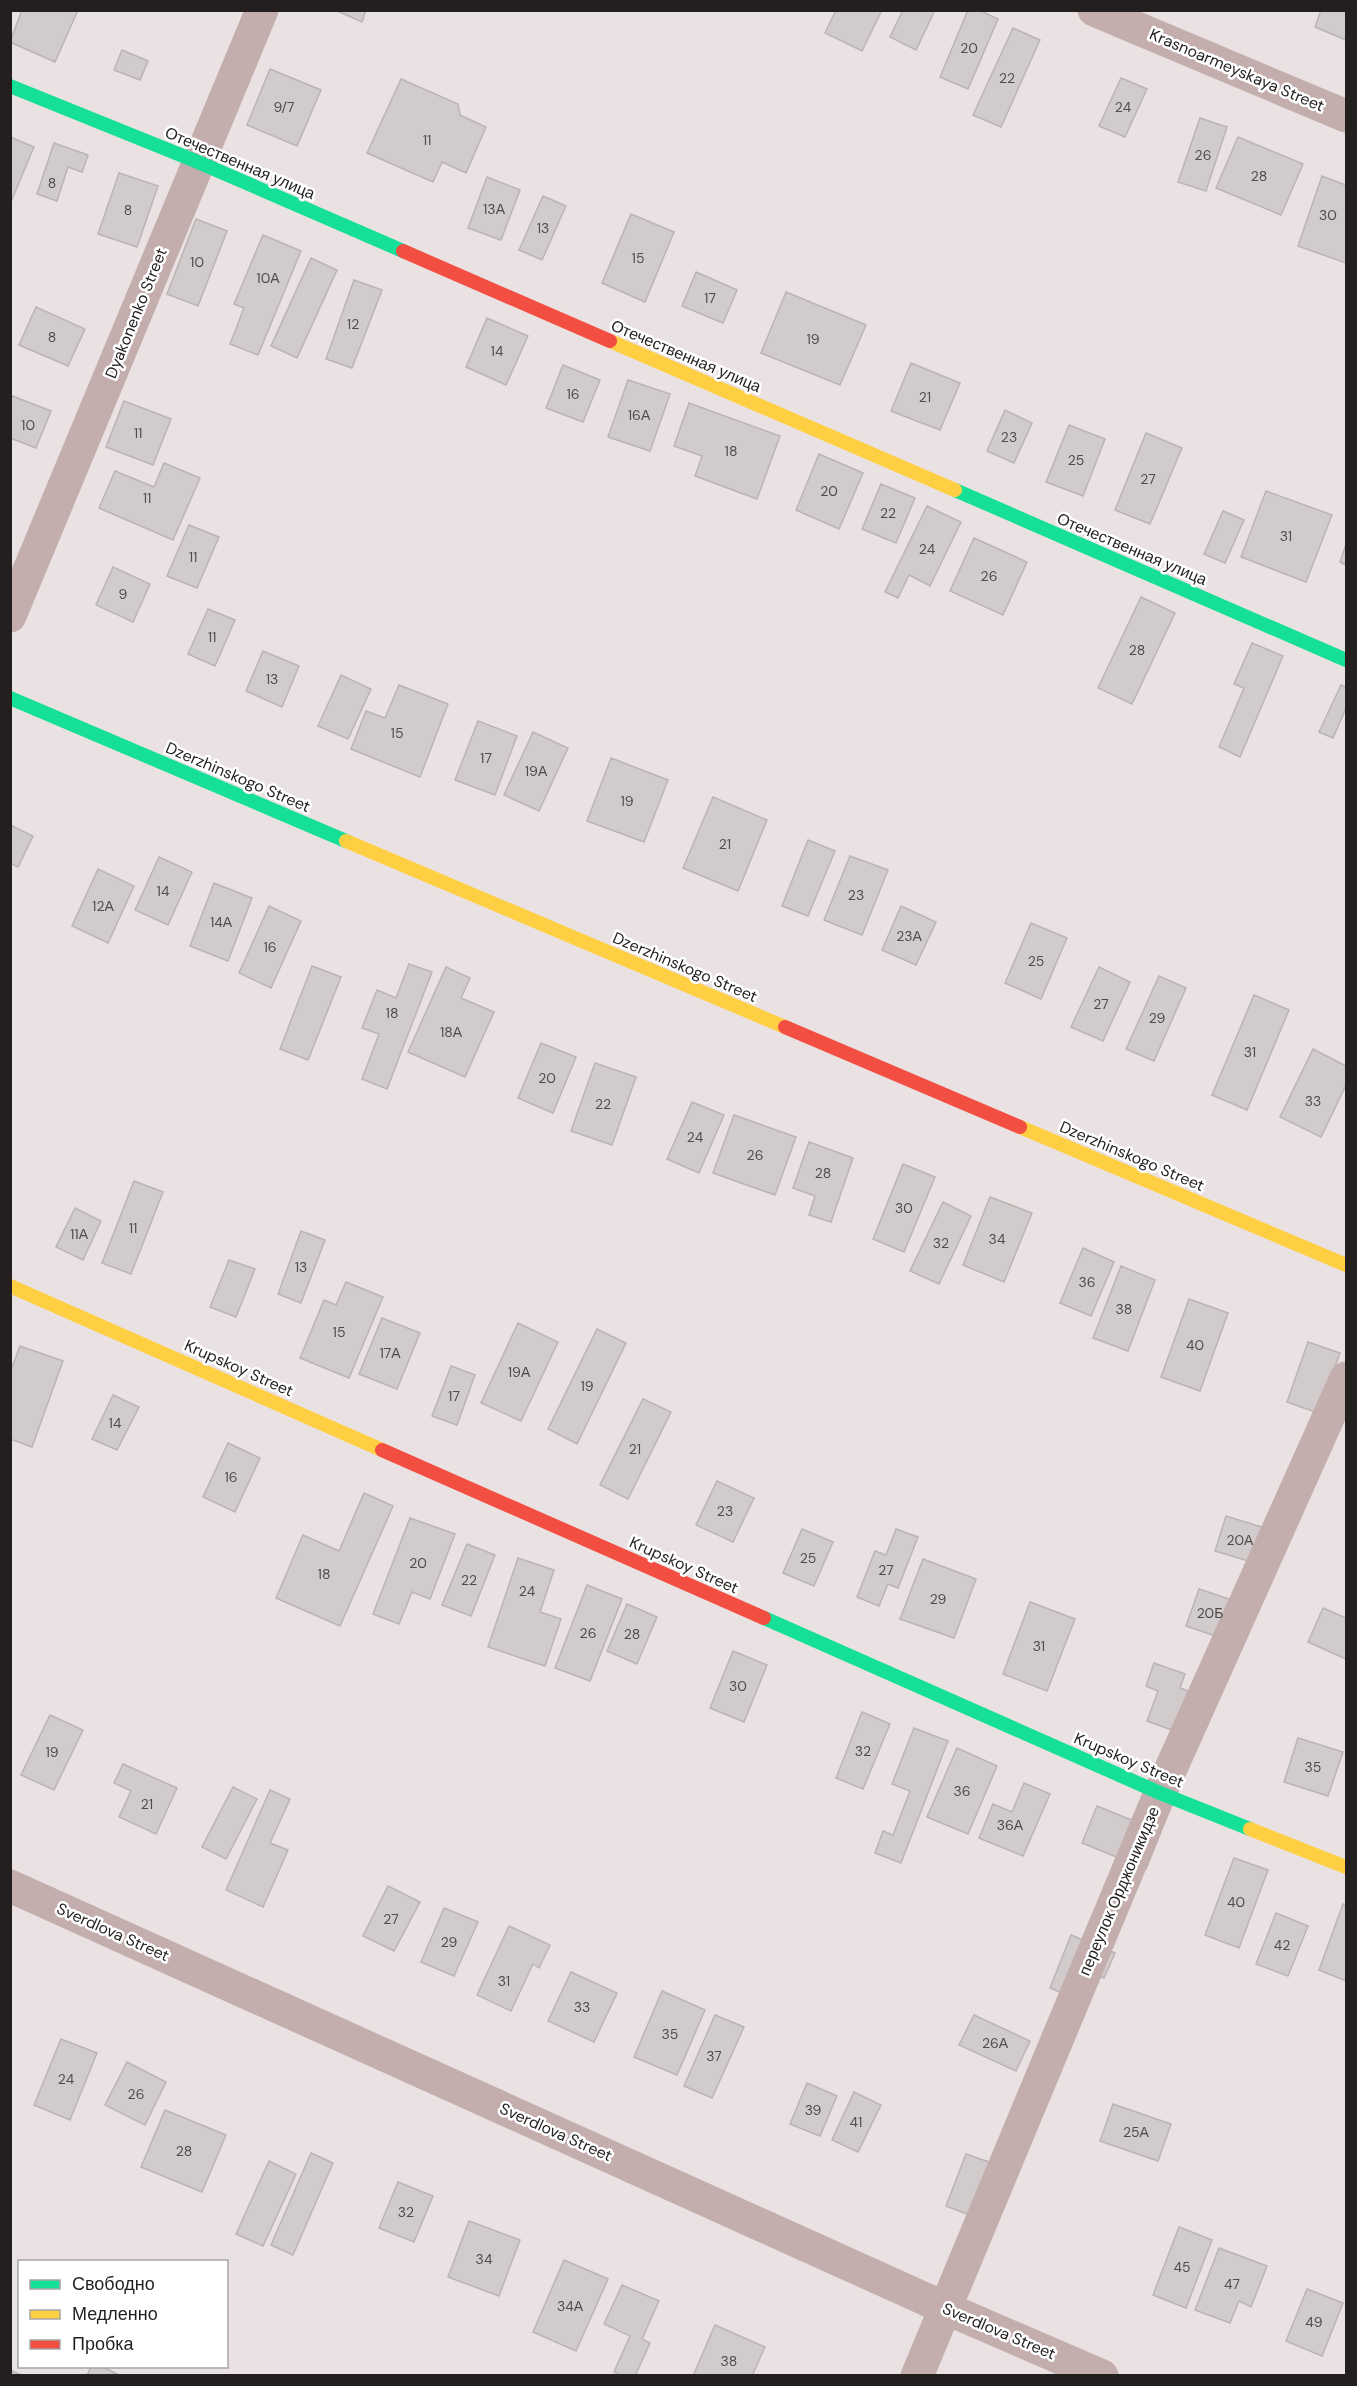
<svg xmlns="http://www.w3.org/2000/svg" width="1357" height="2386" font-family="'DM Sans',sans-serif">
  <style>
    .building { fill: #d1cbcb; stroke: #bbb4b4; stroke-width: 1.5 }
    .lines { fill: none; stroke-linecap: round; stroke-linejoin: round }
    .street { stroke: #c3adad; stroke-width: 33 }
    .fast { stroke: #16e098; stroke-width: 14 }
    .slow { stroke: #ffcf43; stroke-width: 14 }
    .jam { stroke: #f24e42; stroke-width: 14 }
    .labels { text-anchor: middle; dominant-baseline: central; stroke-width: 5; stroke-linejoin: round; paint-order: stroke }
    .number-label { font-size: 14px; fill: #514c4c }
    .street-label { font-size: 16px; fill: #241f1f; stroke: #fff }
  </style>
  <rect width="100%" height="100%" fill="#eae2e2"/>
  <g class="building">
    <path d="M 22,10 L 78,10 L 55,62 L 10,42 Z"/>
    <path d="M 335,10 L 366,10 L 362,22 Z"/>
    <path d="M 836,10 L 882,10 L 862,51 L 825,33 Z"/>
    <path d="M 903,10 L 935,10 L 916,50 L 890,37 Z"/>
    <path d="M 968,10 L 979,10 L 998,19 L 968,89 L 940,77 Z"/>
    <path d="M 1321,10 L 1346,10 L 1346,40 L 1315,27 Z"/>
    <path d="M 1013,28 L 1040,40 L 1001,127 L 973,115 Z"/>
    <path d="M 122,50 L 148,61 L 140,80 L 114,70 Z"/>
    <path d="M 270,69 L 321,90 L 297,146 L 247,125 Z"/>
    <path d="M 1121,78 L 1147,89 L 1125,137 L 1099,126 Z"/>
    <path d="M 401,79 L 458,104 L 460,115 L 486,127 L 466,173 L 442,162 L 433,182 L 367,153 Z"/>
    <path d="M 1200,118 L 1227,127 L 1206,191 L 1178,182 Z"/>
    <path d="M 10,137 L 34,147 L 10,204 Z"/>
    <path d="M 1238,137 L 1303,164 L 1281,215 L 1216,188 Z"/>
    <path d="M 54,143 L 88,155 L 82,172 L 68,167 L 57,201 L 37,194 Z"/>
    <path d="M 119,173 L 158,186 L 137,247 L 98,234 Z"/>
    <path d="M 1322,176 L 1346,185 L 1346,263 L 1298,246 Z"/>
    <path d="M 487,177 L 520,190 L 501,240 L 468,228 Z"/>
    <path d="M 543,196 L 566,206 L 542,260 L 519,250 Z"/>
    <path d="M 631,214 L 674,232 L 645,302 L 602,283 Z"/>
    <path d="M 196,219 L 227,231 L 198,306 L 167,294 Z"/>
    <path d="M 263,235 L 301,251 L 258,355 L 230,344 L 244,308 L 234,304 Z"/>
    <path d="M 311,258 L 337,270 L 297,358 L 271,346 Z"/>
    <path d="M 696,272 L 737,290 L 723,323 L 682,306 Z"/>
    <path d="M 354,280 L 382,290 L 352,368 L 326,359 Z"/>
    <path d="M 786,292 L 866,325 L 840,385 L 761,353 Z"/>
    <path d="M 36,307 L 85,329 L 68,366 L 19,345 Z"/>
    <path d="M 487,318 L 528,336 L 506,385 L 466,367 Z"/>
    <path d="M 911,363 L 960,383 L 940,430 L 891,411 Z"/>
    <path d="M 563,365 L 600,380 L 583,422 L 546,408 Z"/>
    <path d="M 628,380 L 670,394 L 650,451 L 608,437 Z"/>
    <path d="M 10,395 L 51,411 L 36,448 L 10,438 Z"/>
    <path d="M 124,401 L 171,419 L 153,465 L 106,447 Z"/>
    <path d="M 689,403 L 780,436 L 757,499 L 695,476 L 702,456 L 674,446 Z"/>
    <path d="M 1005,410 L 1032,423 L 1014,463 L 987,451 Z"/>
    <path d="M 1069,425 L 1105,439 L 1083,496 L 1046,482 Z"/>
    <path d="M 1146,433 L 1182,448 L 1150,524 L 1115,510 Z"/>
    <path d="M 819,454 L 863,473 L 839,529 L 796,510 Z"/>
    <path d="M 164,463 L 200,478 L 173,540 L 99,508 L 115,471 L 154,487 Z"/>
    <path d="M 881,484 L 915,498 L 896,543 L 862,529 Z"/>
    <path d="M 1266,491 L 1332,515 L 1306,582 L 1241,557 Z"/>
    <path d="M 927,506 L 961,522 L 930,586 L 909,575 L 898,598 L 885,592 Z"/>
    <path d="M 1223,511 L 1244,520 L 1225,563 L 1204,554 Z"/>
    <path d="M 189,525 L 219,537 L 197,588 L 167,576 Z"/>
    <path d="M 974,538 L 1027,562 L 1003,615 L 950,591 Z"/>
    <path d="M 1346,544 L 1346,565 L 1340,562 Z"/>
    <path d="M 113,567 L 150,584 L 133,622 L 96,605 Z"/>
    <path d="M 1141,597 L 1175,613 L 1132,704 L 1098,688 Z"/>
    <path d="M 208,609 L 235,620 L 215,666 L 188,654 Z"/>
    <path d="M 1252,643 L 1283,656 L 1240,757 L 1219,747 L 1244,688 L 1234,684 Z"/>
    <path d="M 263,651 L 299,666 L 282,707 L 246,691 Z"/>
    <path d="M 341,675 L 371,689 L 348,739 L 318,726 Z"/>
    <path d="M 399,685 L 448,704 L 420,777 L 351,749 L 366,711 L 385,718 Z"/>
    <path d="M 1341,685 L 1346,687 L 1346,708 L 1333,738 L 1319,732 Z"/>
    <path d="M 478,721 L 517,736 L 495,795 L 455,780 Z"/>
    <path d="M 533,732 L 568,748 L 539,811 L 504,795 Z"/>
    <path d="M 611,758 L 668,780 L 644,842 L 587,821 Z"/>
    <path d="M 713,797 L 767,820 L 738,891 L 683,868 Z"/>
    <path d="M 10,825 L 33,836 L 18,867 L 10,863 Z"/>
    <path d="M 808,840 L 835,851 L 808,916 L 782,906 Z"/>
    <path d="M 850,856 L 888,870 L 862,935 L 824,920 Z"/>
    <path d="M 159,857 L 192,872 L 168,925 L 135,910 Z"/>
    <path d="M 98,869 L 134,886 L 108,943 L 72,926 Z"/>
    <path d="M 214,883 L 252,898 L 228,961 L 190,946 Z"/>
    <path d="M 269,906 L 301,921 L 271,988 L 239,973 Z"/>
    <path d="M 901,906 L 936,922 L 916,965 L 882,950 Z"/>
    <path d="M 1031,923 L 1067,938 L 1041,999 L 1005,983 Z"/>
    <path d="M 409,964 L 432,972 L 387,1089 L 362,1079 L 379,1034 L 362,1028 L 377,990 L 396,998 Z"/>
    <path d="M 312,966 L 341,977 L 308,1060 L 280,1049 Z"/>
    <path d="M 446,967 L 470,978 L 461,998 L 494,1012 L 465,1077 L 408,1052 Z"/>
    <path d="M 1099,967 L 1130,982 L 1103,1041 L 1071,1027 Z"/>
    <path d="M 1159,976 L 1186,988 L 1154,1061 L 1126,1049 Z"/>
    <path d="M 1254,995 L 1289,1010 L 1247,1110 L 1212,1095 Z"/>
    <path d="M 541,1043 L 576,1057 L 553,1113 L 518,1098 Z"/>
    <path d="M 1313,1049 L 1346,1066 L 1346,1085 L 1321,1137 L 1280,1117 Z"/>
    <path d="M 595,1063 L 636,1077 L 612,1145 L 571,1131 Z"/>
    <path d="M 692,1102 L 724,1115 L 699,1173 L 667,1159 Z"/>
    <path d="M 734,1115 L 796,1137 L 775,1195 L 713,1173 Z"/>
    <path d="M 809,1142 L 853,1158 L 831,1222 L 809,1215 L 815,1196 L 793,1188 Z"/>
    <path d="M 903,1164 L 935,1177 L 904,1252 L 873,1239 Z"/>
    <path d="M 134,1181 L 163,1192 L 131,1274 L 102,1263 Z"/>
    <path d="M 990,1197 L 1032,1213 L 1004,1282 L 963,1265 Z"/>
    <path d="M 943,1202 L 971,1216 L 939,1284 L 910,1271 Z"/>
    <path d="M 75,1208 L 101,1221 L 83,1260 L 56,1247 Z"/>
    <path d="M 301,1231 L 325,1240 L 301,1303 L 278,1294 Z"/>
    <path d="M 1083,1248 L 1114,1262 L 1091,1316 L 1060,1303 Z"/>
    <path d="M 229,1260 L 255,1269 L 236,1317 L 210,1307 Z"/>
    <path d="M 1121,1266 L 1155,1280 L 1128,1351 L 1093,1338 Z"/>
    <path d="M 346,1282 L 383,1297 L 349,1378 L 300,1358 L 324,1300 L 336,1305 Z"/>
    <path d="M 1189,1299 L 1228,1313 L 1200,1391 L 1161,1377 Z"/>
    <path d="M 382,1318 L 420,1333 L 397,1389 L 359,1374 Z"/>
    <path d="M 518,1323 L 558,1342 L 521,1421 L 481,1403 Z"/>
    <path d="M 597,1329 L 626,1343 L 577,1444 L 548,1429 Z"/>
    <path d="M 1308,1342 L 1340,1353 L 1318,1413 L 1287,1402 Z"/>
    <path d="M 20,1346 L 63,1361 L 32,1447 L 10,1439 L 10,1373 Z"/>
    <path d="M 451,1366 L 475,1375 L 457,1425 L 432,1416 Z"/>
    <path d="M 113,1395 L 139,1407 L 117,1450 L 92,1439 Z"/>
    <path d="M 643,1399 L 671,1412 L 628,1499 L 600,1485 Z"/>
    <path d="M 228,1443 L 260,1458 L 235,1512 L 203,1497 Z"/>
    <path d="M 717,1481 L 754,1498 L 733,1542 L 696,1525 Z"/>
    <path d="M 364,1493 L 393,1506 L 340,1626 L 276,1598 L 303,1535 L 339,1551 Z"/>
    <path d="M 1226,1516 L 1265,1528 L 1255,1563 L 1215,1551 Z"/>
    <path d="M 410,1518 L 455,1534 L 430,1599 L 412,1592 L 399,1624 L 373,1614 Z"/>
    <path d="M 802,1529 L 833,1542 L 814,1586 L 783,1573 Z"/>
    <path d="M 896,1529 L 918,1537 L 898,1588 L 888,1584 L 879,1606 L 857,1597 L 875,1551 L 886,1555 Z"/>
    <path d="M 467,1544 L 495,1555 L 471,1616 L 442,1605 Z"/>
    <path d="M 518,1558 L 554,1570 L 540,1612 L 561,1619 L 545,1666 L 488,1647 Z"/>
    <path d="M 923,1559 L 976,1579 L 954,1638 L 900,1619 Z"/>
    <path d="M 587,1585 L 622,1599 L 590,1681 L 555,1668 Z"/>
    <path d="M 1199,1589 L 1235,1601 L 1221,1638 L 1186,1626 Z"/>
    <path d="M 1030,1602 L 1075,1619 L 1047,1691 L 1003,1674 Z"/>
    <path d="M 627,1604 L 657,1617 L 637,1664 L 607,1651 Z"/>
    <path d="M 1323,1608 L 1346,1618 L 1346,1659 L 1308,1642 Z"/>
    <path d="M 733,1651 L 767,1665 L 744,1722 L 710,1708 Z"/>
    <path d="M 1154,1663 L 1185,1674 L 1180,1688 L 1194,1693 L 1180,1733 L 1147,1721 L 1158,1691 L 1146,1686 Z"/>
    <path d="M 862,1712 L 890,1724 L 863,1789 L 836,1778 Z"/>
    <path d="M 50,1715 L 83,1730 L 54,1790 L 21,1775 Z"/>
    <path d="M 914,1728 L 948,1741 L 901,1863 L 875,1853 L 883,1831 L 893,1835 L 910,1791 L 892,1784 Z"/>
    <path d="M 1298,1738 L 1343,1752 L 1328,1796 L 1284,1782 Z"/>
    <path d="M 957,1748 L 997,1766 L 968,1834 L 927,1817 Z"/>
    <path d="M 123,1764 L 177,1788 L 156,1834 L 119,1817 L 131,1791 L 114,1783 Z"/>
    <path d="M 1024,1783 L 1050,1794 L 1023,1856 L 979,1838 L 993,1804 L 1012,1812 Z"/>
    <path d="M 233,1787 L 257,1799 L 226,1859 L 202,1847 Z"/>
    <path d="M 270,1790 L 290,1799 L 270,1843 L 288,1850 L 263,1907 L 226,1890 Z"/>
    <path d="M 1097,1806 L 1161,1832 L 1146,1869 L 1082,1843 Z"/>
    <path d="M 1234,1858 L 1268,1870 L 1239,1948 L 1205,1935 Z"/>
    <path d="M 388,1886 L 420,1902 L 394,1951 L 363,1936 Z"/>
    <path d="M 1343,1904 L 1346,1905 L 1346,1981 L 1319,1970 Z"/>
    <path d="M 444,1908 L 478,1922 L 454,1976 L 421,1962 Z"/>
    <path d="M 1276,1913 L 1308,1926 L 1288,1976 L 1256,1964 Z"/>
    <path d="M 509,1926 L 550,1945 L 539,1968 L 533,1964 L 511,2011 L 477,1995 Z"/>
    <path d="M 1071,1935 L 1115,1953 L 1104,1978 L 1092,1973 L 1080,2000 L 1050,1988 Z"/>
    <path d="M 571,1972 L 617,1993 L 594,2042 L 548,2021 Z"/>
    <path d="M 662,1991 L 705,2010 L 677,2075 L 634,2057 Z"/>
    <path d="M 715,2015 L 744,2027 L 712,2098 L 684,2086 Z"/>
    <path d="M 974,2015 L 1030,2041 L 1016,2071 L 959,2045 Z"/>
    <path d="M 61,2039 L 97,2053 L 70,2120 L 34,2105 Z"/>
    <path d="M 127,2062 L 166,2082 L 145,2125 L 105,2105 Z"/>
    <path d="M 807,2083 L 837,2096 L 820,2136 L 790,2124 Z"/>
    <path d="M 854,2092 L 881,2105 L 858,2152 L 832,2140 Z"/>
    <path d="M 1113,2104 L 1171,2124 L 1158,2161 L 1100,2141 Z"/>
    <path d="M 165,2110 L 226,2135 L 202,2192 L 141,2167 Z"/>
    <path d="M 311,2153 L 333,2163 L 293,2255 L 271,2245 Z"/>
    <path d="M 966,2154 L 995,2164 L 975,2217 L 946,2206 Z"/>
    <path d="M 269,2161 L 296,2174 L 263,2246 L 236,2234 Z"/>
    <path d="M 398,2182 L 433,2196 L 414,2242 L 379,2228 Z"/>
    <path d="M 469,2221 L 520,2240 L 499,2296 L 448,2277 Z"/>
    <path d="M 1179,2227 L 1212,2240 L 1186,2308 L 1153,2295 Z"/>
    <path d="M 1219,2248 L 1267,2266 L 1251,2307 L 1239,2301 L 1230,2323 L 1195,2310 Z"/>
    <path d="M 564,2260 L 608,2279 L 576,2351 L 533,2332 Z"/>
    <path d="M 622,2285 L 659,2301 L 642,2339 L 650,2343 L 635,2376 L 622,2376 L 614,2372 L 630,2336 L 604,2324 Z"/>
    <path d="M 1307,2289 L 1343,2303 L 1322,2356 L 1286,2341 Z"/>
    <path d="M 715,2325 L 765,2347 L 752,2376 L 693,2376 Z"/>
    <path d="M 91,2366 L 101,2366 L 121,2376 L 87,2376 Z"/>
    <path d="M 10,2370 L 23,2376 L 10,2376 Z"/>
  </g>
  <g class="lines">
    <g class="street">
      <path d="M 1094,10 L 1346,116"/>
      <path d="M 10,616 L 262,10"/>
      <path d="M 10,1886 L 945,2308 L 1102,2376"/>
      <path d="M 917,2376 L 1160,1793 L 1346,1378"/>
    </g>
    <g class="fast">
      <path d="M 10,86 L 198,162 L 403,251"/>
      <path d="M 955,490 L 1346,660"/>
      <path d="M 10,698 L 346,841"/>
      <path d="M 764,1618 L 1160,1793 L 1250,1829"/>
    </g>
    <g class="slow">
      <path d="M 610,341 L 955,490"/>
      <path d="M 346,841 L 785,1027"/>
      <path d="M 1020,1127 L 1346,1265"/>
      <path d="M 10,1286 L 382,1450"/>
      <path d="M 1250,1829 L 1346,1867"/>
    </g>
    <g class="jam">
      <path d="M 403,251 L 610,341"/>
      <path d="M 785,1027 L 1020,1127"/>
      <path d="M 382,1450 L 764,1618"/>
    </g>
  </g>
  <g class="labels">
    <g class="number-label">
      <text x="969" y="48">20</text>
      <text x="1007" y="78">22</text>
      <text x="284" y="107">9/7</text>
      <text x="1123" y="107">24</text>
      <text x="427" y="140">11</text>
      <text x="1203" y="155">26</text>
      <text x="1259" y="176">28</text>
      <text x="52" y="183">8</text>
      <text x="494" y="209">13А</text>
      <text x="128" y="210">8</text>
      <text x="1328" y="215">30</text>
      <text x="543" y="228">13</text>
      <text x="638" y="258">15</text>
      <text x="197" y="262">10</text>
      <text x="268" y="278">10А</text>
      <text x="710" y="298">17</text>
      <text x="353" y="324">12</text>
      <text x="52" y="337">8</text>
      <text x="813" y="339">19</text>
      <text x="497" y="351">14</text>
      <text x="573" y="394">16</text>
      <text x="925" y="397">21</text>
      <text x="639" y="415">16А</text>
      <text x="28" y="425">10</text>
      <text x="138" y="433">11</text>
      <text x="1009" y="437">23</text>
      <text x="731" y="451">18</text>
      <text x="1076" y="460">25</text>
      <text x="1148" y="479">27</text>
      <text x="829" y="491">20</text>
      <text x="147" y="498">11</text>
      <text x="888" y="513">22</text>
      <text x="1286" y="536">31</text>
      <text x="927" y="549">24</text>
      <text x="193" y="557">11</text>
      <text x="989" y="576">26</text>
      <text x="123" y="594">9</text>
      <text x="212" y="637">11</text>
      <text x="1137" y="650">28</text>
      <text x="272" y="679">13</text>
      <text x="397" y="733">15</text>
      <text x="486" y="758">17</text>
      <text x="536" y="771">19А</text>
      <text x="627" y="801">19</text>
      <text x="725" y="844">21</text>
      <text x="163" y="891">14</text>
      <text x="856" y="895">23</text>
      <text x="103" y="906">12А</text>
      <text x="221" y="922">14А</text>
      <text x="909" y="936">23А</text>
      <text x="270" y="947">16</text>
      <text x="1036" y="961">25</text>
      <text x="1101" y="1004">27</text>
      <text x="392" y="1013">18</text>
      <text x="1157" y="1018">29</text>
      <text x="451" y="1032">18А</text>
      <text x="1250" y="1052">31</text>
      <text x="547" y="1078">20</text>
      <text x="1313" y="1101">33</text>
      <text x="603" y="1104">22</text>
      <text x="695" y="1137">24</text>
      <text x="755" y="1155">26</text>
      <text x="823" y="1173">28</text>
      <text x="904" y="1208">30</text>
      <text x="133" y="1228">11</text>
      <text x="79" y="1234">11А</text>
      <text x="997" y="1239">34</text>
      <text x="941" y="1243">32</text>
      <text x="301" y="1267">13</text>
      <text x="1087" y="1282">36</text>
      <text x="1124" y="1309">38</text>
      <text x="339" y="1332">15</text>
      <text x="1195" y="1345">40</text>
      <text x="390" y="1353">17А</text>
      <text x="519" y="1372">19А</text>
      <text x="587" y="1386">19</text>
      <text x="454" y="1396">17</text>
      <text x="115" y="1423">14</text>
      <text x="635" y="1449">21</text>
      <text x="231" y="1477">16</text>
      <text x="725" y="1511">23</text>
      <text x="1240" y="1540">20А</text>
      <text x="808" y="1558">25</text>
      <text x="418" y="1563">20</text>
      <text x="886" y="1570">27</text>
      <text x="324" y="1574">18</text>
      <text x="469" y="1580">22</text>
      <text x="527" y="1591">24</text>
      <text x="938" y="1599">29</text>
      <text x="1210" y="1613">20Б</text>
      <text x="588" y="1633">26</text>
      <text x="632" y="1634">28</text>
      <text x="1039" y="1646">31</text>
      <text x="738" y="1686">30</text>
      <text x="863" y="1751">32</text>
      <text x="52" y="1752">19</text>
      <text x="1313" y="1767">35</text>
      <text x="962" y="1791">36</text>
      <text x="147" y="1804">21</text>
      <text x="1010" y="1825">36А</text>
      <text x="1236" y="1902">40</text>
      <text x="391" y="1919">27</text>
      <text x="449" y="1942">29</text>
      <text x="1282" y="1945">42</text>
      <text x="504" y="1981">31</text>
      <text x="582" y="2007">33</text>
      <text x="670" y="2034">35</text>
      <text x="995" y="2043">26А</text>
      <text x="714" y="2056">37</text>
      <text x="66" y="2079">24</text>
      <text x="136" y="2094">26</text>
      <text x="813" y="2110">39</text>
      <text x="856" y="2122">41</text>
      <text x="1136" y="2132">25А</text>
      <text x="184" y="2151">28</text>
      <text x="406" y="2212">32</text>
      <text x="484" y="2259">34</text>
      <text x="1182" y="2267">45</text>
      <text x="1232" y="2284">47</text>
      <text x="570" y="2306">34А</text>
      <text x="1314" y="2322">49</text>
      <text x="729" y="2361">38</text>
    </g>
    <g class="street-label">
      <text transform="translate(1237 70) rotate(23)">Krasnoarmeyskaya Street</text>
      <text transform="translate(240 163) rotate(23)">Отечественная улица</text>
      <text transform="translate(136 313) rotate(-68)">Dyakonenko Street</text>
      <text transform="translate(686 356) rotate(23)">Отечественная улица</text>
      <text transform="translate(1132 549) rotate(23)">Отечественная улица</text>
      <text transform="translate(238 777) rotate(23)">Dzerzhinskogo Street</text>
      <text transform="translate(685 967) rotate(23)">Dzerzhinskogo Street</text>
      <text transform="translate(1132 1156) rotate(23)">Dzerzhinskogo Street</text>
      <text transform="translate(239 1368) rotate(24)">Krupskoy Street</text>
      <text transform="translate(684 1565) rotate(24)">Krupskoy Street</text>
      <text transform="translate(1129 1760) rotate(23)">Krupskoy Street</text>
      <text transform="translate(1119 1891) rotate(-67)">переулок Орджоникидзе</text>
      <text transform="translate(113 1932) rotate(24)">Sverdlova Street</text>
      <text transform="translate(556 2132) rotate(24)">Sverdlova Street</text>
      <text transform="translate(999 2331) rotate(23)">Sverdlova Street</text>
    </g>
  </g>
  <rect width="1357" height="2386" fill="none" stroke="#241f1f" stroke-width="24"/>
  <rect x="18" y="2260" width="210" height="108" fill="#ffffff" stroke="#a7a5a5" stroke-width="1.5"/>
  <rect x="30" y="2280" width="30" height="9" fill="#16e098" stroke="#a7a5a5" stroke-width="1.5"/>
  <text x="72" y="2290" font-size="18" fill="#241f1f">Свободно</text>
  <rect x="30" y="2310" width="30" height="9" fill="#ffcf43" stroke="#a7a5a5" stroke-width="1.5"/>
  <text x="72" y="2320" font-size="18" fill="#241f1f">Медленно</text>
  <rect x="30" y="2340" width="30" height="9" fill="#f24e42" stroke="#a7a5a5" stroke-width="1.5"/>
  <text x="72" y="2350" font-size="18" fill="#241f1f">Пробка</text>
</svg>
